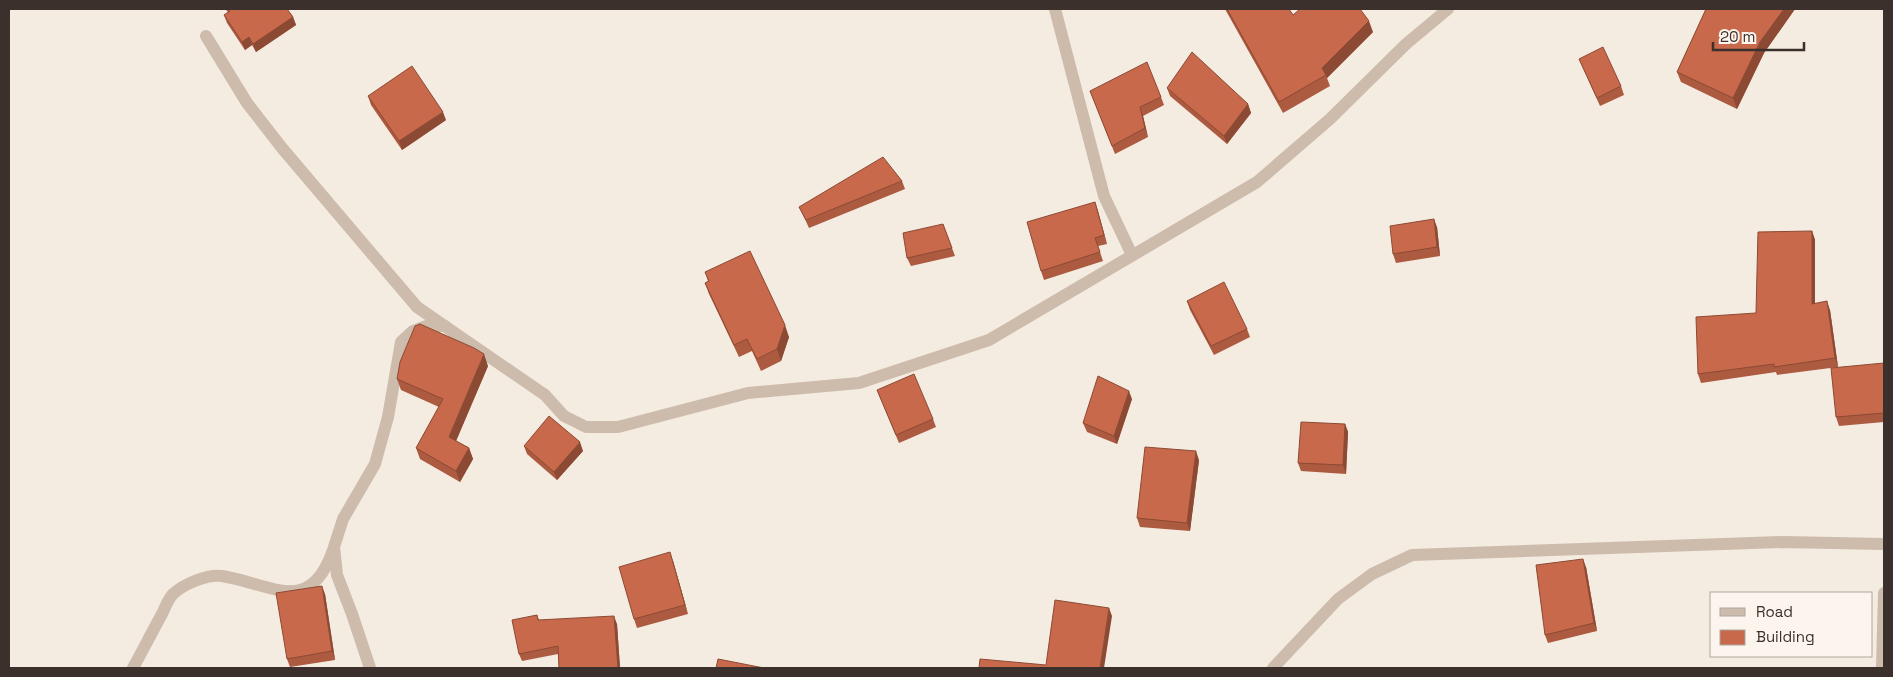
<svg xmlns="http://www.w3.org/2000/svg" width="1893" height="677" font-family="'Space Grotesk',sans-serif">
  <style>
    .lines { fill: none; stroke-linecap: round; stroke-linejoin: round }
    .minor { stroke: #cdbbac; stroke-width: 12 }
    .wall { fill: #ac5a40 }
    .shaded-wall { fill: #8c4a34 }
    .building { fill: #c8694b; stroke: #8c4a34 }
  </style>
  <rect width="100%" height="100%" fill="#f4ebe1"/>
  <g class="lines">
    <g class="minor">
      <path d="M 1055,9 L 1104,196 L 1132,255"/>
      <path d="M 206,36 L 247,103 L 282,148 L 417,307 L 545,395 L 564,416 L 586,427 L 618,427 L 748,393 L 859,383 L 989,340 L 1257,182 L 1330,119 L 1406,44 L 1448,9"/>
      <path d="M 133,668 C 143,650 152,632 162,614 C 165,608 168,599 173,594 C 184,584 207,574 222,576 C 272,584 310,617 333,550"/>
      <path d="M 370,668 L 352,614 L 337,575 L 334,547 L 343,519 L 375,464 L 388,417 L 401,342 L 413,331 L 426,326 L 445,326"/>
      <path d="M 1273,668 L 1338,599 L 1372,574 L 1412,555 L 1783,542 L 1884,544"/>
      <path d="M 1882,668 L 1884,593"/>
    </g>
  </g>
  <g class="wall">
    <path d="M 225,9 L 287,9 L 293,17 L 296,25 L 256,52 L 252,45 L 245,50 L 227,23 L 224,15 L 228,12 Z"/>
    <path d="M 1225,9 L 1289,9 L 1293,15 L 1373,32 L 1327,78 L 1330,86 L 1283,113 Z"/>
    <path d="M 1706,9 L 1795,9 L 1764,53 L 1737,109 L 1681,82 L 1677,72 Z"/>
    <path d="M 1579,59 L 1621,86 L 1624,95 L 1600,106 Z"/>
    <path d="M 1167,88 L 1248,104 L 1251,113 L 1227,144 L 1170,96 Z"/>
    <path d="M 1090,91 L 1161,97 L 1164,105 L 1143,116 L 1148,137 L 1115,154 Z"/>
    <path d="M 368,96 L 446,120 L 402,150 L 371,105 Z"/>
    <path d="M 902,181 L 905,189 L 809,228 L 803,215 L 799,207 Z"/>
    <path d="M 1095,202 L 1107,244 L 1098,246 L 1103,261 L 1044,280 L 1041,271 Z"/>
    <path d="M 943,224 L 955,256 L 911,266 L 907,258 Z"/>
    <path d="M 1437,227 L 1440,256 L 1396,263 L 1393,254 Z"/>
    <path d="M 1812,231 L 1815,240 L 1815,303 L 1830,310 L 1838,367 L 1777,375 L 1776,372 L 1701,383 L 1698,374 L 1756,313 Z"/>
    <path d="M 705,272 L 789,337 L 781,361 L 761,371 L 752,351 L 739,357 L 709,294 L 705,283 L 708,281 Z"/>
    <path d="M 1187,301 L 1247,329 L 1250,337 L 1214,355 L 1190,310 Z"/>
    <path d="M 1884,363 L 1884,422 L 1839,426 L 1836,417 Z"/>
    <path d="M 488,366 L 456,441 L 469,448 L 473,459 L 460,482 L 420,459 L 416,448 L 439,407 L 401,390 L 397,379 Z"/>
    <path d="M 877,390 L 933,419 L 936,427 L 899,443 Z"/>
    <path d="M 1132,399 L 1117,444 L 1087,432 L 1083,423 Z"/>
    <path d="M 1345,424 L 1348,432 L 1346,474 L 1301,471 L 1298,463 Z"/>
    <path d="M 524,446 L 583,451 L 557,480 L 527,454 Z"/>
    <path d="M 1199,460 L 1190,531 L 1140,527 L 1137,518 Z"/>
    <path d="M 673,561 L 688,614 L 637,628 L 634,619 Z"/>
    <path d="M 1586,567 L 1597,631 L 1548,643 L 1545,635 Z"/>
    <path d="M 325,594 L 335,660 L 290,667 L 287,659 Z"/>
    <path d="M 537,615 L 539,620 L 617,624 L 620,668 L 559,668 L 558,654 L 522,661 L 519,654 Z"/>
  </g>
  <g class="shaded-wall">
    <path d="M 1784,9 L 1795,9 L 1764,53 L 1737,109 L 1733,98 L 1760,42 Z"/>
    <path d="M 293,17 L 296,25 L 256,52 L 253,44 Z"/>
    <path d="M 1369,21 L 1373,32 L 1327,78 L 1322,68 Z"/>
    <path d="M 249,37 L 252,45 L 245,50 L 242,42 Z"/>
    <path d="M 1248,104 L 1251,113 L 1227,144 L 1224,136 Z"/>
    <path d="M 1140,107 L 1143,116 L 1148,137 L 1145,128 Z"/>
    <path d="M 443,112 L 446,120 L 402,150 L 399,141 Z"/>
    <path d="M 1095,202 L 1098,211 L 1107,244 L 1104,235 Z"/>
    <path d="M 1434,219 L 1437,227 L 1440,256 L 1437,247 Z"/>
    <path d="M 1812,231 L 1815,240 L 1815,312 L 1812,304 Z"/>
    <path d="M 1827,301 L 1830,310 L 1838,367 L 1835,358 Z"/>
    <path d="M 785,325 L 789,337 L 781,361 L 777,349 Z"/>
    <path d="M 484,354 L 488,366 L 453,448 L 449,437 Z"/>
    <path d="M 1129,391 L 1132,399 L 1117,444 L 1114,436 Z"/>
    <path d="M 1345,424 L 1348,432 L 1346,474 L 1343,465 Z"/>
    <path d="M 580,442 L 583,451 L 557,480 L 554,472 Z"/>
    <path d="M 469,448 L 473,459 L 460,482 L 456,471 Z"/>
    <path d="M 1196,451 L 1199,460 L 1190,531 L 1187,523 Z"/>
    <path d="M 670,552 L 673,561 L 688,614 L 685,605 Z"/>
    <path d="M 1583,559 L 1586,567 L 1597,631 L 1594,623 Z"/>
    <path d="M 322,586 L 325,594 L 335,660 L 332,651 Z"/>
    <path d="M 1109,608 L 1112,616 L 1104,668 L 1100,668 Z"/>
    <path d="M 614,616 L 617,624 L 620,668 L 618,668 Z"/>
  </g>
  <g class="building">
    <path d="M 228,9 L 287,9 L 293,17 L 253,44 L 249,37 L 242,42 L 224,15 L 230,11 Z"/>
    <path d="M 1227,9 L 1289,9 L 1293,15 L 1300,9 L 1360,9 L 1369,21 L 1322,68 L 1326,75 L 1279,102 Z"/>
    <path d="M 1706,9 L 1784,9 L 1760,42 L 1733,98 L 1677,72 Z"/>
    <path d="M 1603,47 L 1621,86 L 1597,98 L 1579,59 Z"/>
    <path d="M 1192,52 L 1248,104 L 1224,136 L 1167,88 Z"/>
    <path d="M 1147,62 L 1161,97 L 1140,107 L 1145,128 L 1112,146 L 1090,91 Z"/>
    <path d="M 412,66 L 443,112 L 399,141 L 368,96 Z"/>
    <path d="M 883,157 L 902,181 L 806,220 L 799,207 Z"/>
    <path d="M 1095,202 L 1104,235 L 1095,238 L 1100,252 L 1041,271 L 1027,222 Z"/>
    <path d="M 1434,219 L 1437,247 L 1393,254 L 1390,226 Z"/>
    <path d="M 943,224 L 952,248 L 907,258 L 903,233 Z"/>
    <path d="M 1812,231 L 1812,304 L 1827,301 L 1835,358 L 1774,367 L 1774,364 L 1698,374 L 1696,317 L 1756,313 L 1758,232 Z"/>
    <path d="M 750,251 L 785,325 L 777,349 L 757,359 L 747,339 L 734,345 L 705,283 L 709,281 L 705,272 Z"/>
    <path d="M 1224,282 L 1247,329 L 1211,346 L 1187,301 Z"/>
    <path d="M 420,324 L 474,348 L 484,354 L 449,437 L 469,448 L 456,471 L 416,448 L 443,399 L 397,379 L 400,362 L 415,326 Z"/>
    <path d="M 1884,363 L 1884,413 L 1836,417 L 1831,368 Z"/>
    <path d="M 914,374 L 933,419 L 896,435 L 877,390 Z"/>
    <path d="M 1098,376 L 1129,391 L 1114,436 L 1083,423 Z"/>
    <path d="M 549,416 L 580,442 L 554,472 L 524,446 Z"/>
    <path d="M 1301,422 L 1345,424 L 1343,465 L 1298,463 Z"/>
    <path d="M 1145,447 L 1196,451 L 1187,523 L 1137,518 Z"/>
    <path d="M 670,552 L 685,605 L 634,619 L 619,567 Z"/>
    <path d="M 1583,559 L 1594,623 L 1545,635 L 1536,565 Z"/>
    <path d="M 322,586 L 332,651 L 287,659 L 276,593 Z"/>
    <path d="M 1055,600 L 1109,608 L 1100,668 L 979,668 L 980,659 L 1046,665 Z"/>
    <path d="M 537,615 L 538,620 L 614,616 L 618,668 L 559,668 L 558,646 L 519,654 L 512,620 Z"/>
    <path d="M 718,659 L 764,668 L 716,668 Z"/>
  </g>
  <rect width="1893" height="677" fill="none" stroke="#3b302b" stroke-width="20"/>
  <rect x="1710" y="592" width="162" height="65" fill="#fbf5ee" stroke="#aea6a0"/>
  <rect x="1720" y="608" width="25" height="8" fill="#cdbbac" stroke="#aea6a0"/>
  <text x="1756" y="617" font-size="15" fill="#3b302b">Road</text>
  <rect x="1720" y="630" width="25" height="15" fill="#c8694b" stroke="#aea6a0"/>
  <text x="1756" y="642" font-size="15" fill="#3b302b">Building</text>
  <path d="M1713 42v8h91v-8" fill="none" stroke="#3b302b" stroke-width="2.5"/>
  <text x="1720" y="42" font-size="15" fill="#3b302b" stroke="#fbf5ee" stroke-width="4" paint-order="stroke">20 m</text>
</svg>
